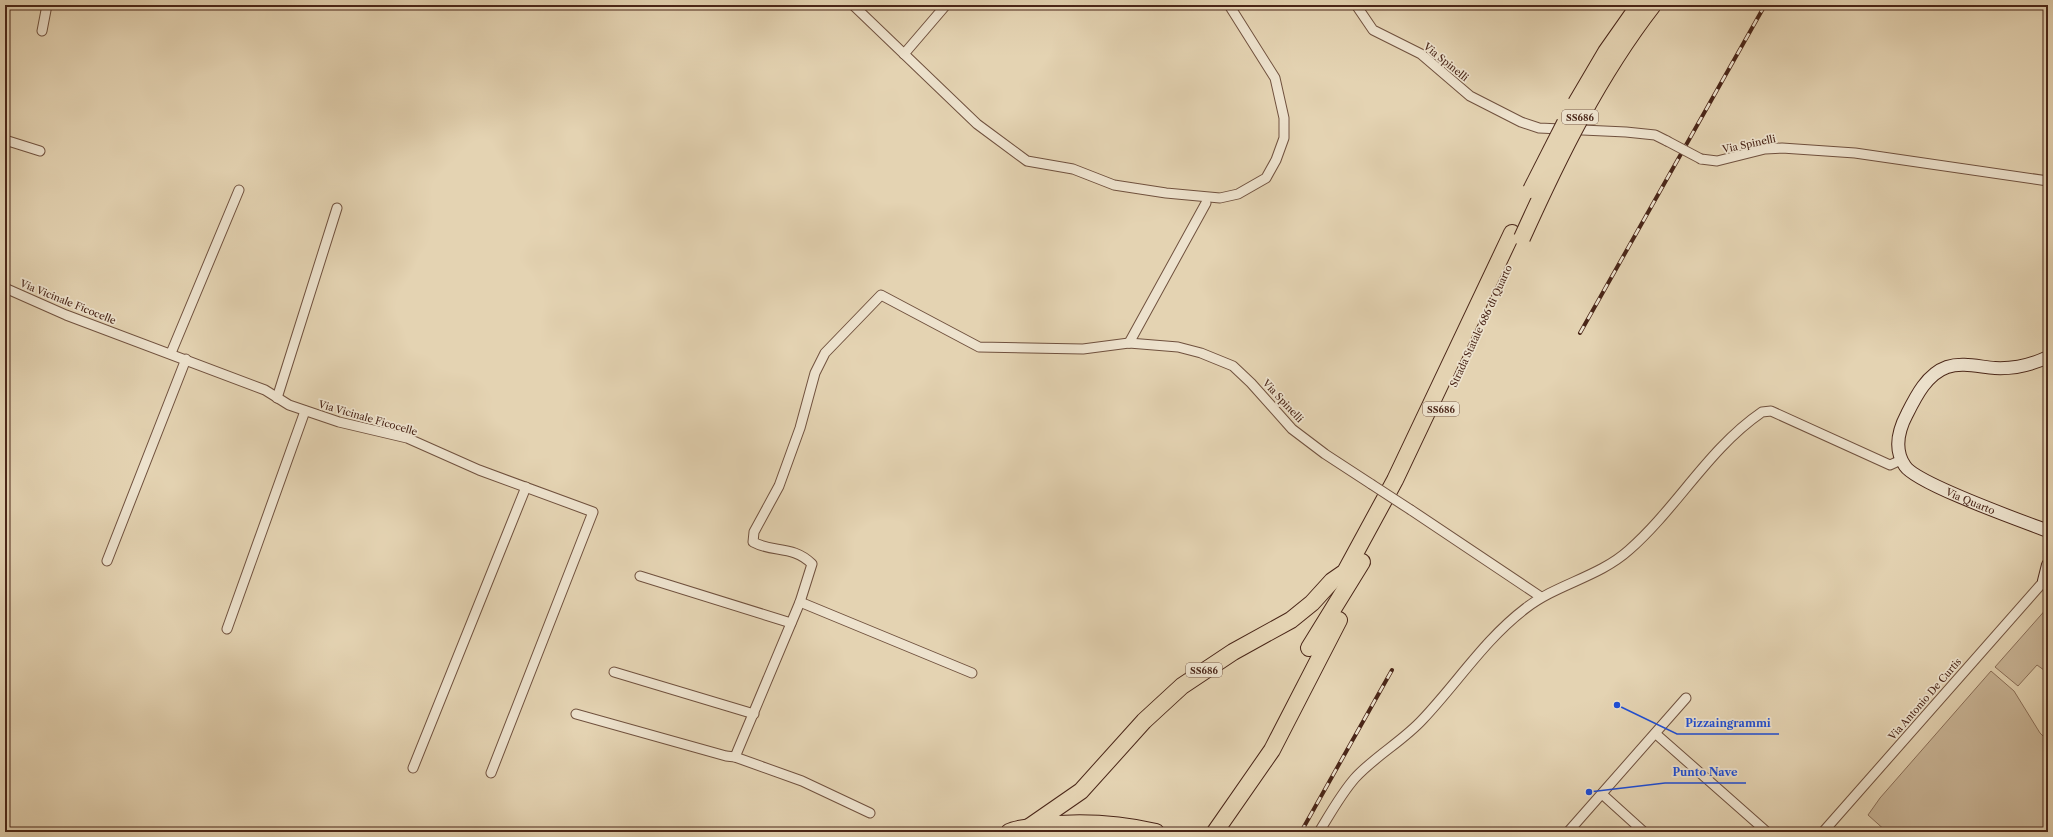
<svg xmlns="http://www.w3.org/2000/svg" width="2053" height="837" font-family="'Libre Caslon Text',serif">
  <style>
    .green { fill: #cab698; stroke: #8a6e58 }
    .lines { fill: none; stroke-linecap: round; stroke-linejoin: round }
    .street-casing { stroke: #70513e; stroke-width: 11 }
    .secondary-casing { stroke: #4a2618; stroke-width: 14 }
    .highway-casing { stroke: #4a2618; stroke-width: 18 }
    .street { stroke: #ede2cd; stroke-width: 9 }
    .secondary { stroke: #ede2cd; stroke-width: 12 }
    .highway { stroke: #e4d3b2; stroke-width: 16 }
    .rail-casing { stroke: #4a2618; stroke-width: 4 }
    .rail { stroke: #ede2cd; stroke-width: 2.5; stroke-dasharray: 8; stroke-linecap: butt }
    .street-bridge-casing { stroke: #70513e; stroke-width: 11; stroke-linecap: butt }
    .highway-bridge-casing { stroke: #4a2618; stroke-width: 18; stroke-linecap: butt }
    .street-bridge { stroke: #ede2cd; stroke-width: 9 }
    .highway-bridge { stroke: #e4d3b2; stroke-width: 16 }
    .labels { text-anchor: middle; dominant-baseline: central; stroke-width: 3.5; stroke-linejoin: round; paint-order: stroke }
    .shield { fill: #ede2cd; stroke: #7b5e4e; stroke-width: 1 }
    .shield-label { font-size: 9px; font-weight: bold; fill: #4a2618 }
    .street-label { font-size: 10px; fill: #4a2618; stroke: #ede2cd }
    .leader { fill: none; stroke: #1d4ed8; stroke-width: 1.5 }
    .callout-dot { fill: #1d4ed8; stroke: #ede2cd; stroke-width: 1.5 }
    .callout-label { font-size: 11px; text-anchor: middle; font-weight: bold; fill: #1d4ed8; stroke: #ede2cd; stroke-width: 3.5; stroke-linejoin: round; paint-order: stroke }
  </style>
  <rect width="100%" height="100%" fill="#e4d3b2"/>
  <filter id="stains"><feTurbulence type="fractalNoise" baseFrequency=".005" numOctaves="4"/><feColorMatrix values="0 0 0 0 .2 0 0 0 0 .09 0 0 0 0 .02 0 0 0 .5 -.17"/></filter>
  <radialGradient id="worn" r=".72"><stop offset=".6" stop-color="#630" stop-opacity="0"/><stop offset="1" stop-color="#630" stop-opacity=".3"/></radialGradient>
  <g class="green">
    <path d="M 2048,607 L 2048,673 L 2037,665 L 2018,686 L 1995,667 Z"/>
    <path d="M 1991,671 L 2014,691 L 2040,733 L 2048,741 L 2048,832 L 1887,832 L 1868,815 L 1880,798 Z"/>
  </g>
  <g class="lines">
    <g class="street-casing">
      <g id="street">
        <path d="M 853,5 L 977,124 L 1027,161 L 1073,169 L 1114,185 L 1166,193 L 1220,198 L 1238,194 L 1266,178 L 1276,160 L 1284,138 L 1284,118 L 1275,78 L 1229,5"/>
        <path d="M 1356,5 L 1373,30 L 1421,54 L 1470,96 L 1521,122 L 1539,128 L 1626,132 L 1655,135 L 1667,141"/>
        <path d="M 42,31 L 47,5"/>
        <path d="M 904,54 L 946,5"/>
        <path d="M 5,140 L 40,151"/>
        <path d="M 1701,159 L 1717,161 L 1765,149 L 1782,148 L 1855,153 L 2048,181"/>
        <path d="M 5,288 L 66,315 L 265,390 L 289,405 L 339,422 L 407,438 L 479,470 L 593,512 L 491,773"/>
        <path d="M 1129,343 L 1206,203"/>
        <path d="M 171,353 L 239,190"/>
        <path d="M 277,398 L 337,208"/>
        <path d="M 1411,510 L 1541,597"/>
        <path d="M 107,561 L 186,359"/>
        <path d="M 640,576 L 791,623"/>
        <path d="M 800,602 L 972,673"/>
        <path d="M 227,629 L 305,411"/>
        <path d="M 614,672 L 754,714"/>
        <path d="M 576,714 L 726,756 L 735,757 L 802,781 L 870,813"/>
        <path d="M 1656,734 L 1767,832"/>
        <path d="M 735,757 L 800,602 L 812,564 C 793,545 773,553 753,542 L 754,532 L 779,486 L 800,428 L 815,373 L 825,353 L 881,295 L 979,347 L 1083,349 L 1129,343 L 1178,347 L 1201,353 L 1233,366 L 1251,383 L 1292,429 L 1325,454 L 1371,484"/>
        <path d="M 413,768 L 526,487"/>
        <path d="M 1602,794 L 1644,832"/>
        <path d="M 1319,832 C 1330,814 1341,794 1355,778 C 1375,756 1403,741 1423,719 C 1458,682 1485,639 1526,608 C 1557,584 1599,577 1629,550 C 1677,508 1708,449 1762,412 L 1771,411 L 1890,465 L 1901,460"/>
        <path d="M 1568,832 L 1686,698"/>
        <path d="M 1823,832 L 2044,581"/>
      </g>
    </g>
    <g class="secondary-casing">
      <g id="secondary">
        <path id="s1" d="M 2048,357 C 2031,365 2015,369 1995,368 C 1980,367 1962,362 1947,367 C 1927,374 1916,396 1907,414 C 1898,431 1894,450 1905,466 C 1917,484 2022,521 2048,531"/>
        <path d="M 2044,581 L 2048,565"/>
      </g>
    </g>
    <g class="highway-casing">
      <g id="highway">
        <path d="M 1309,648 L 1362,562"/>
        <path d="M 1029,827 L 1081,791 L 1144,721 L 1182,686 L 1233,652 L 1291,620 L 1312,603 L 1332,581 L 1345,572 L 1395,480 L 1512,233"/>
        <path d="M 1009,832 C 1017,828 1027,828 1036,826 C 1076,821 1117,823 1156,832"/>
        <path d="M 1215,832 L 1272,750 L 1339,620"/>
      </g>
    </g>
    <use href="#street" class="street"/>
    <use href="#secondary" class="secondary"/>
    <use href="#highway" class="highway"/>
    <g class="rail-casing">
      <g id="rail">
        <path d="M 1580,333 L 1765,5"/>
        <path d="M 1301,832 L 1392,670"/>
      </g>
    </g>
    <use href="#rail" class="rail"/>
    <g class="street-bridge-casing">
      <g id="street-bridge">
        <path d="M 1667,141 L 1701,159"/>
        <path d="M 1371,484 L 1411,510"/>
      </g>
    </g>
    <g class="highway-bridge-casing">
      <g id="highway-bridge">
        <path d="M 1576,103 L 1606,52 L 1639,5"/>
        <path d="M 1531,190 L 1565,123"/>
        <path d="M 1522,238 C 1559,156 1598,76 1653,5"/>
      </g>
    </g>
    <use href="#street-bridge" class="street-bridge"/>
    <use href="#highway-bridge" class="highway-bridge"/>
  </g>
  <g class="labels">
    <g class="shield">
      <rect x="1562" y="110" width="36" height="14" rx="3"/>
      <rect x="1423" y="402" width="36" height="14" rx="3"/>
      <rect x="1186" y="663" width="36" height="14" rx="3"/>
    </g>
    <g class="shield-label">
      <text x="1580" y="117">SS686</text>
      <text x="1441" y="409">SS686</text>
      <text x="1204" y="670">SS686</text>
    </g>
    <g class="street-label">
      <text transform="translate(1446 62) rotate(39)">Via Spinelli</text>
      <text transform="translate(1749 144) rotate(-12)">Via Spinelli</text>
      <text transform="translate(68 302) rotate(22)">Via Vicinale Ficocelle</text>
      <text transform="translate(1481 326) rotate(-65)">Strada Statale 686 di Quarto</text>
      <text transform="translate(1283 401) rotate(47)">Via Spinelli</text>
      <text transform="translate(368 418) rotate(16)">Via Vicinale Ficocelle</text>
      <text stroke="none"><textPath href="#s1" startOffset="296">Via Quarto</textPath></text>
      <text transform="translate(1925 699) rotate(-49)">Via Antonio De Curtis</text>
    </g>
  </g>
  <path class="leader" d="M1617 705L1677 734H1779M1589 792L1665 783H1746"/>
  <g class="callout-dot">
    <circle cx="1617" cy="705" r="4"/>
    <circle cx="1589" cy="792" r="4"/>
  </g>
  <g class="callout-label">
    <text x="1728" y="727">Pizzaingrammi</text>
    <text x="1705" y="776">Punto Nave</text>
  </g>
  <rect width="2053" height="837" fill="none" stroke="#e4d3b2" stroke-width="20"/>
  <rect x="6" y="6" width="2041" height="825" fill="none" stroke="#4a2618" stroke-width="2"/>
  <rect x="10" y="10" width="2033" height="817" fill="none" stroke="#4a2618"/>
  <rect width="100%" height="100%" filter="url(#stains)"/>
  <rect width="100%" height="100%" fill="url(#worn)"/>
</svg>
